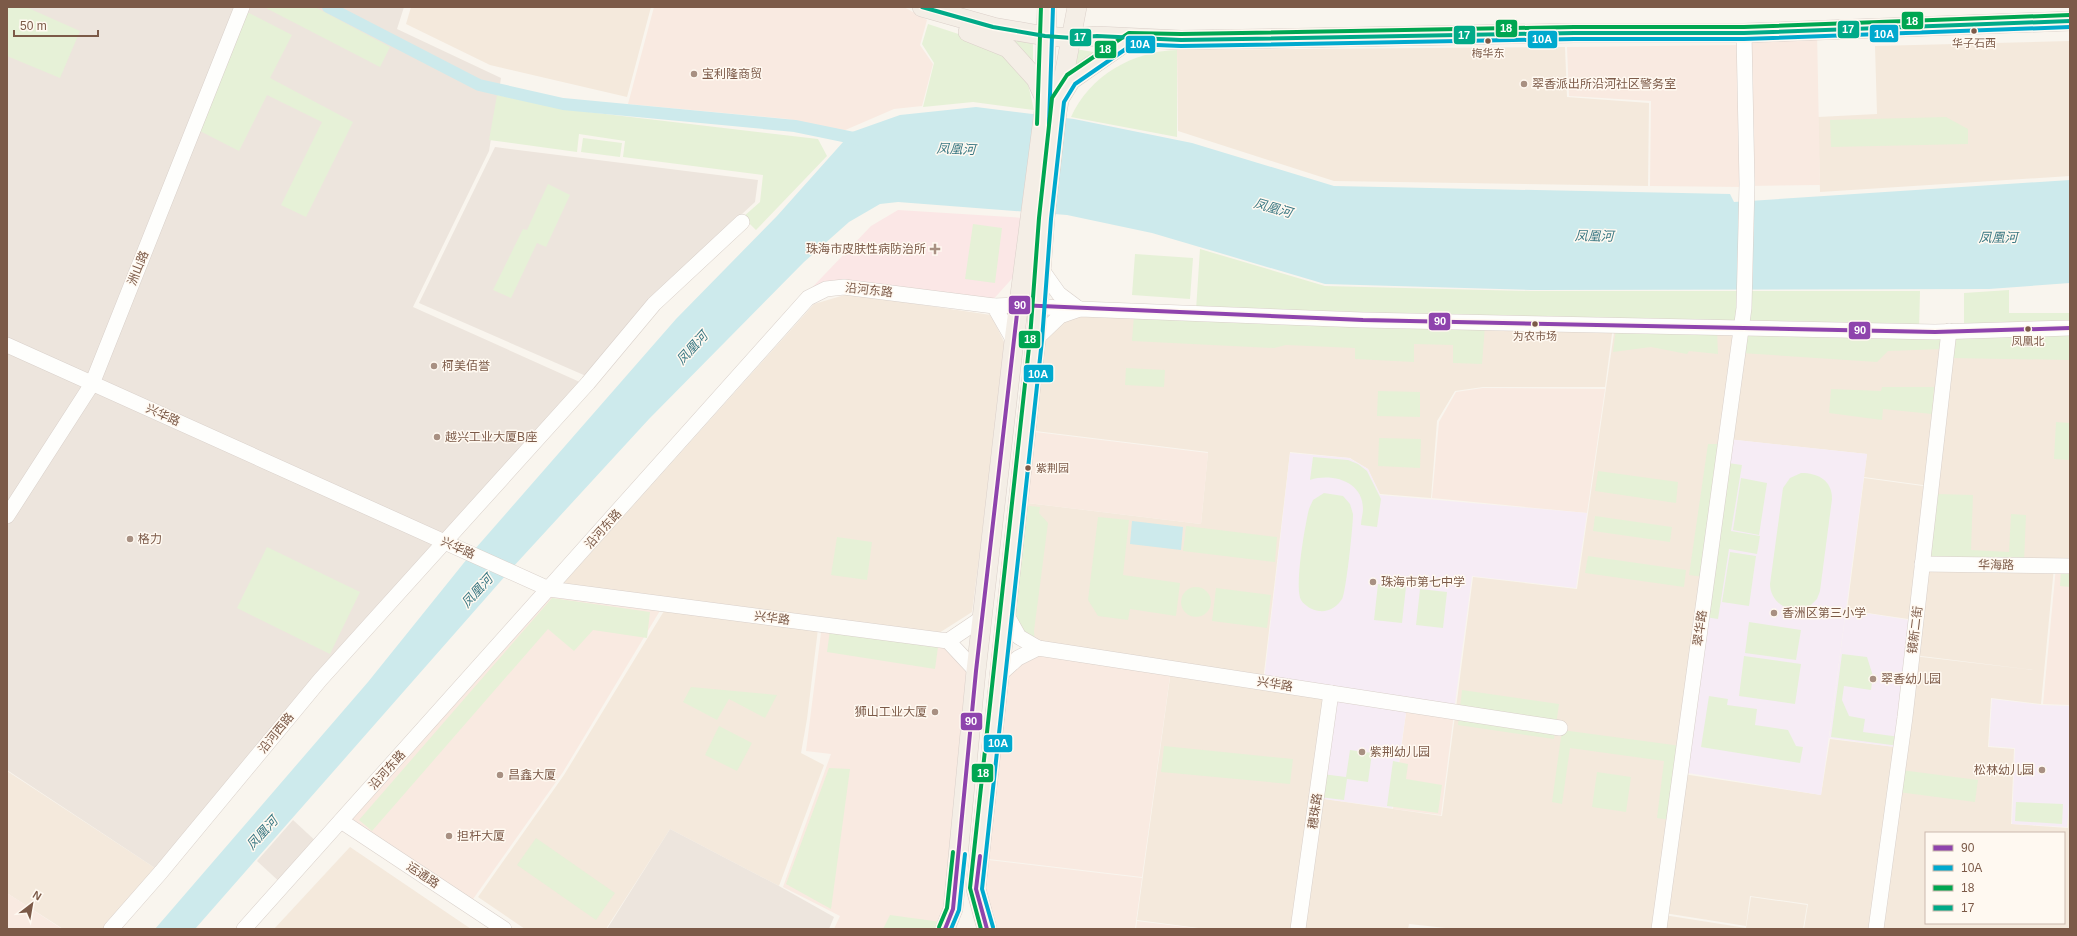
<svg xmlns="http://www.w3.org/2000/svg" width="2077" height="936" font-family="Helvetica,'Noto Sans SC',sans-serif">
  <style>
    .residential { fill: #f4e9dc; fill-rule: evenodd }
    .commercial { fill: #f9eae1 }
    .industrial { fill: #ede5dd }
    .education { fill: #f6ecf5 }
    .medical { fill: #fbe7e6 }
    .green { fill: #e6f1d7 }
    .water { fill: #cdeaec }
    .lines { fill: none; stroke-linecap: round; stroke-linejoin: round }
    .canal { stroke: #cdeaec; stroke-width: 12 }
    .minor-casing { stroke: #d9d0ca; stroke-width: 16 }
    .major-casing { stroke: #dbd0ca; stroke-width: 20 }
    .minor { stroke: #fefefc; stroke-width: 15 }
    .major { stroke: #f4eee6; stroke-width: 19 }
    .bus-1-casing { stroke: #fff9f1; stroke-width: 7 }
    .bus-2-casing { stroke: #fff9f1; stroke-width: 7 }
    .bus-3-casing { stroke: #fff9f1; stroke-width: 7 }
    .bus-4-casing { stroke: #fff9f1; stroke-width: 7 }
    .bus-1 { stroke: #8e44ad; stroke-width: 4 }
    .bus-2 { stroke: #00a9ce; stroke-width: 4 }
    .bus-3 { stroke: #00a651; stroke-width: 4 }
    .bus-4 { stroke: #0a8; stroke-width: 4 }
    .bus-dot { fill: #7c5a48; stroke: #fff9f1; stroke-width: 1.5 }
    .poi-dot { fill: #a89082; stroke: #fff9f1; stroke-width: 1.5 }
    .labels { text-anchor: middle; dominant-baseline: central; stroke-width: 3; stroke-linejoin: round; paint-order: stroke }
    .bus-label { font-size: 11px; fill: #7c5a48; stroke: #fff9f1 }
    .poi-label { font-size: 12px; fill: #7c5a48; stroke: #fff9f1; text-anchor: start }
    .street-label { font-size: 12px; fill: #7c5a48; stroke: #fff9f1 }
    .water-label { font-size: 13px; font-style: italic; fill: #3a7883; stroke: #fff9f1 }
    .line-badge { stroke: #fff9f1; stroke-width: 1.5 }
    .badge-label { font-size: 11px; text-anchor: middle; font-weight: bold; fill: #fff }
  </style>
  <rect width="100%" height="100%" fill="#f9f5ee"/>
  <g class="residential">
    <path d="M 411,7 L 651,7 L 627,97 L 490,65 L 406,24 Z"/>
    <path d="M 2070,41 L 2070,176 L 1820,192 L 1818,117 L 1877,114 L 1875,46 Z"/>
    <path d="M 1565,47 L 1567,97 L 1649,103 L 1648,186 L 1334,181 L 1178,131 L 1177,50 Z"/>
    <path d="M 848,294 L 991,315 L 1006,346 L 972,612 L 936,635 L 561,586 L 814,304 Z"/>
    <path d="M 1080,310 L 1613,326 L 1605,387 L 1483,387 L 1455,391 L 1437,421 L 1431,498 L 1380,494 L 1368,469 L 1350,458 L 1290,452 L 1263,681 L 1038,647 L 1020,636 L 1019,502 L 1201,524 L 1208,452 L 1027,430 L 1037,339 Z"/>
    <path d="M 1615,326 L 1740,329 L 1656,929 L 1455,929 L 1409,924 L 1408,929 L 1299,929 L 1317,798 L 1442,816 L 1473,577 L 1577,589 Z"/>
    <path d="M 1742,329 L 1948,332 L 1930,486 L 1864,477 L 1867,454 L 1727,439 Z"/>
    <path d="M 2070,330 L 2070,565 L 1923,564 L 1950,333 Z"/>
    <path d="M 1864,478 L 1930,487 L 1915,620 L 1847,610 Z"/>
    <path d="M 1923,566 L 2054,567 L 2041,704 L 1991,698 L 1988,747 L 2014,749 L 2011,824 L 2068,828 L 2070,793 L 2070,929 L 1804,929 L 1808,904 L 1750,896 L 1746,926 L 1664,913 L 1683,774 L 1821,795 L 1830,739 L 1903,748 L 1913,656 L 2035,670 L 1913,655 ZM 1926,833 L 2064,833 L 2064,923 L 1926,923 Z"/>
    <path d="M 664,611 L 818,629 L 807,719 L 801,753 L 824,765 L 779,886 L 670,829 L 606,929 L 525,929 L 478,897 L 564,775 Z"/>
    <path d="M 1171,670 L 1330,694 L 1297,929 L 1206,929 L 1137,920 Z"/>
    <path d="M 7,771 L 161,872 L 114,929 L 63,929 L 7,893 Z"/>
    <path d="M 350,847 L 471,929 L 274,929 Z"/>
    <path d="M 1751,897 L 1807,905 L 1803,929 L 1663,929 L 1664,915 L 1746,928 Z"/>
  </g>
  <g class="commercial">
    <path d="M 654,7 L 904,7 L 927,20 L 920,45 L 933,64 L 922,106 L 894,109 L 843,131 L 788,119 L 628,104 Z"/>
    <path d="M 1817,30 L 1820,185 L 1747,186 L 1744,33 Z"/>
    <path d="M 1743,45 L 1744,187 L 1650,186 L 1651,101 L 1569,96 L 1567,47 Z"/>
    <path d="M 1483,388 L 1605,389 L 1587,513 L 1432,498 L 1439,422 L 1456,392 Z"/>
    <path d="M 1027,431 L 1208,453 L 1201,524 L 1019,502 Z"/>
    <path d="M 2056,567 L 2070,567 L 2070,705 L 2043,704 Z"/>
    <path d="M 550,593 L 661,609 L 563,772 L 471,902 L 349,821 Z"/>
    <path d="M 822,625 L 948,641 L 976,671 L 945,929 L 834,929 L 840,916 L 783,887 L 831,754 L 806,751 Z"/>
    <path d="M 1038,649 L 1171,669 L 1142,877 L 980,858 L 999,676 Z"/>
    <path d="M 1407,706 L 1454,713 L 1441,815 L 1393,809 Z"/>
    <path d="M 980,859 L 1142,878 L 1135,929 L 988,929 Z"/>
    <path d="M 7,893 L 62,929 L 7,929 Z"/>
    <path d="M 1137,921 L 1202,929 L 1136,929 Z"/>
  </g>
  <g class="industrial">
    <path d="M 7,7 L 404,7 L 397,29 L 501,78 L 489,151 L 413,307 L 582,383 L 161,872 L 7,770 Z"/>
    <path d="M 495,147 L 758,180 L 755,202 L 647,302 L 586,376 L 419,303 Z"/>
    <path d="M 293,820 L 320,845 L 283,885 L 257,861 Z"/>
    <path d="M 670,829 L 779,886 L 834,917 L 829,929 L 607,929 Z"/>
  </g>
  <g class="education">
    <path d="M 1727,439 L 1867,454 L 1821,795 L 1682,772 Z"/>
    <path d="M 1290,453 L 1349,458 L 1368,469 L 1380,495 L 1587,513 L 1576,588 L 1472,576 L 1454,711 L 1264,681 Z"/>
    <path d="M 1846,610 L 1915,621 L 1902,748 L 1829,738 Z"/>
    <path d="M 1332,694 L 1407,706 L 1392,808 L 1317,798 Z"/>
    <path d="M 1992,699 L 2042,705 L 2070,706 L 2070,792 L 2067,827 L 2012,824 L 2015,748 L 1989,746 Z"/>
  </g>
  <path class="medical" d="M 898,210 L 1026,218 L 1018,272 L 990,303 L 844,283 L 802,298 L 871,226 Z"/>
  <g class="green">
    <path d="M 7,7 L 26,7 L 80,31 L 60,78 L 7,56 Z"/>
    <path d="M 264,7 L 315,7 L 390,47 L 380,67 Z"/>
    <path d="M 247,12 L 292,35 L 270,78 L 353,122 L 306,217 L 281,205 L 322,122 L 267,95 L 239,151 L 200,131 Z"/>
    <path d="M 928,24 L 986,43 L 1007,58 L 1028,84 L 1034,110 L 973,102 L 923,107 L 934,63 L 922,44 Z"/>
    <path d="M 1012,38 L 1033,44 L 1033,63 Z"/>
    <path d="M 1075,49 L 1094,52 L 1069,70 Z"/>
    <path d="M 1177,50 L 1177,137 L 1071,117 C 1089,76 1133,51 1177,50 Z"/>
    <path d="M 497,95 L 563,109 L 818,139 L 827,156 L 756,230 L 743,217 L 760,202 L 763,175 L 623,157 L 625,141 L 579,134 L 577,152 L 489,140 Z"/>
    <path d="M 1946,117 L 1968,129 L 1968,144 L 1831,147 L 1830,120 Z"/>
    <path d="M 583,138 L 622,143 L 620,157 L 581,152 Z"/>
    <path d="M 548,184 L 570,195 L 546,247 L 537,243 L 511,298 L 493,290 L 523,229 L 527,230 Z"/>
    <path d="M 973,224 L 1002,228 L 995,283 L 965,279 Z"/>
    <path d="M 1200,249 L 1325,286 L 1531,291 L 1920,291 L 1919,330 L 1196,310 Z"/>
    <path d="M 1135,254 L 1193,258 L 1190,299 L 1132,295 Z"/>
    <path d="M 2069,285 L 2070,325 L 1964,327 L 1964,293 L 2009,290 L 2009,313 L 2069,313 Z"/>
    <path d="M 1134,315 L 1485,325 L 1482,364 L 1453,363 L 1453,345 L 1414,344 L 1414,362 L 1355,359 L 1355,348 L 1286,345 L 1274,348 L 1132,341 Z"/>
    <path d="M 1616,329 L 1717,330 L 1718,354 L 1689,351 L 1687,354 L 1651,347 L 1613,352 Z"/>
    <path d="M 1744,331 L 1945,335 L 1943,349 L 1888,351 L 1877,362 L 1741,353 Z"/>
    <path d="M 2070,332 L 2070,360 L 1949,358 L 1952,336 Z"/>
    <path d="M 1126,368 L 1165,370 L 1164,387 L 1125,385 Z"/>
    <path d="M 1882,387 L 1934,387 L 1932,414 L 1883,409 L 1882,420 L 1829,413 L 1831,389 L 1881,391 Z"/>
    <path d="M 1378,391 L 1420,392 L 1420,417 L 1377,416 Z"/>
    <path d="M 2056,422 L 2070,423 L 2070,460 L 2054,459 Z"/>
    <path d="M 1379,438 L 1421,439 L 1420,468 L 1378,466 Z"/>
    <path d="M 1708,444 L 1723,444 L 1704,577 L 1689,575 Z"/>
    <path d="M 1313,457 L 1348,460 L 1358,464 L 1367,471 L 1381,499 L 1377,527 L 1361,525 C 1361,519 1363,514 1363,509 C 1363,481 1332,473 1310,480 Z"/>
    <path d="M 1728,463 L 1742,465 L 1731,531 L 1760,536 L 1757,554 L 1729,549 L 1718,619 L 1705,617 Z"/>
    <path d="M 1598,471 L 1678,482 L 1676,503 L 1595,491 Z"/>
    <path d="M 1801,473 C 1818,473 1832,480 1832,499 L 1820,591 L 1817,599 L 1809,607 C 1793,616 1770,604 1770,584 L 1783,488 L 1790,478 Z"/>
    <path d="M 1741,478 L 1767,483 L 1759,535 L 1733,530 Z"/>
    <path d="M 1324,493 L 1343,496 L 1350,504 L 1353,514 C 1353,526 1346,592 1342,599 C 1337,607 1329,612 1319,611 C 1312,610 1305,606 1301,600 C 1294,587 1305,525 1309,509 L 1313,500 Z"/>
    <path d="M 1936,494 L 1973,495 L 1971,550 L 2009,552 L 2011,514 L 2026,515 L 2024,562 L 1928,561 Z"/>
    <path d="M 1020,505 L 1040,507 L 1039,513 L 1048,523 L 1034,631 L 1035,644 L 1021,634 L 1008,610 Z"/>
    <path d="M 1595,516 L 1672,527 L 1670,542 L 1593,531 Z"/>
    <path d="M 1098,517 L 1129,520 L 1123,575 L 1180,583 L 1176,616 L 1130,609 L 1128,620 L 1098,616 L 1088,600 Z"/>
    <path d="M 1186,526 L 1277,537 L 1275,562 L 1183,551 Z"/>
    <path d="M 837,537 L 872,542 L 867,580 L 831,575 Z"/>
    <path d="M 267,547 L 360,592 L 330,654 L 237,608 Z"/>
    <path d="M 1730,552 L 1756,556 L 1749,606 L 1722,602 Z"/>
    <path d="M 1588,556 L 1686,570 L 1684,587 L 1585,573 Z"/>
    <path d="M 2061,569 L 2070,569 L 2070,587 L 2060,586 Z"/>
    <path d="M 1378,584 L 1406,587 L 1402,623 L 1374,620 Z"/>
    <circle cx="1196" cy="602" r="15"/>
    <path d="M 1216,588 L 1271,595 L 1267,628 L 1212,621 Z"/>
    <path d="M 1420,589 L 1447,592 L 1443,628 L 1416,625 Z"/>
    <path d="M 552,598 L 650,612 L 647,638 L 593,630 L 574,651 L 548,629 L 372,831 L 359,820 Z"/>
    <path d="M 1749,622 L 1801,630 L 1796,660 L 1745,653 Z"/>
    <path d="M 830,630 L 938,647 L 935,669 L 827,652 Z"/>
    <path d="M 1842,654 L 1867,657 L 1873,676 L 1871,690 L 1844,686 L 1842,700 L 1849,716 L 1865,719 L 1863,732 L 1900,737 L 1899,746 L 1831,737 Z"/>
    <path d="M 1744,656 L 1801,664 L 1795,704 L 1739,696 Z"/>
    <path d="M 691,687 L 777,695 L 765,718 L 729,699 L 717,720 L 683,702 Z"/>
    <path d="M 1462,690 L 1559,704 L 1554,739 L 1458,725 Z"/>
    <path d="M 1709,696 L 1728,699 L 1727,705 L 1757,709 L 1755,725 L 1788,730 L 1796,746 L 1803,747 L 1800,763 L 1701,747 Z"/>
    <path d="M 719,726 L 752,743 L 737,771 L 705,755 Z"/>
    <path d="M 1562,730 L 1681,746 L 1670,820 L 1657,818 L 1664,761 L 1570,748 L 1562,804 L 1552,802 Z"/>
    <path d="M 1164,746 L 1293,759 L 1290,784 L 1161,772 Z"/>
    <path d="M 1350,750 L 1372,753 L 1368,782 L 1347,779 L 1344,800 L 1319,797 L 1322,774 L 1346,777 Z"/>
    <path d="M 1393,761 L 1408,764 L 1406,779 L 1442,785 L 1438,813 L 1387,806 Z"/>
    <path d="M 829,768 L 850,769 L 831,909 L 786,884 Z"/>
    <path d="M 1901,770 L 1978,780 L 1975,802 L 1898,792 Z"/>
    <path d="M 1597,772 L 1631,777 L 1626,812 L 1592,807 Z"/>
    <path d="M 2016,802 L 2063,804 L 2062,824 L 2015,821 Z"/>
    <path d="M 536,838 L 615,893 L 596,920 L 517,865 Z"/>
    <path d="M 890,915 L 941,922 L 938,929 L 883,929 Z"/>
  </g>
  <g class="water">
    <path d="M 976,107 L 1074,119 L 1192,143 L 1334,186 L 1730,194 L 1734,202 L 2070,180 L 2070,283 L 1989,289 L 1531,290 L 1325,284 L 1152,233 L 1067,215 L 898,202 L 880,204 L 849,222 L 804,262 L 649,419 L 513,567 L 195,929 L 155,929 L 368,682 L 475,549 L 676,319 L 777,216 L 852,132 L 900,115 Z"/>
    <path d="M 1132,521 L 1183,527 L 1181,550 L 1130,544 Z"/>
  </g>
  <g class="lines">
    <path class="canal" d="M 328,7 L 479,85 L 563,104 L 795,126 L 863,140"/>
    <g class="minor-casing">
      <g id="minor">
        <path d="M 1042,270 L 1059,294 L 1079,309"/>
        <path d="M 994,306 L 1018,305 L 1073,309"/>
        <path d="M 1036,339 L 1060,316 L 1080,309 L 1363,320 L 1935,332 L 2070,328"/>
        <path d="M 7,345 L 549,589 L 948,641 L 976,671"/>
        <path d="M 7,516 L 92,384 L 242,7"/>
        <path d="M 1922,564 L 2070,566"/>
        <path d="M 1005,612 L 1019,637 L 1038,648"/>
        <path d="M 948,641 L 982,618"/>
        <path d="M 998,676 L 1018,658 L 1038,648 L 1560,728"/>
        <path d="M 341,821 L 504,929"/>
        <path d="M 111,929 L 161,872 L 320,680 L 588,383 L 654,304 L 742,222"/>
        <path d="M 244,929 L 808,298 L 826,289 L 844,287 L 994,306 L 1014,341"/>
        <path d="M 1298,929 L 1331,693"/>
        <path d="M 1659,929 L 1744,308 L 1747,184 L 1744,33"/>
        <path d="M 1876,929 L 1905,717 L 1949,331"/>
      </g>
    </g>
    <g class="major-casing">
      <g id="major">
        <path d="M 922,7 L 993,27 L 1045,36 L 1072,38 L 1097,36 L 1181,40 L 1574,33 L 1744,33 L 2070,21"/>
        <path d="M 968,32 L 1008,48 L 1036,79 L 1044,97"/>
        <path d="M 1061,96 L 1071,80 L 1131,38"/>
        <path d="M 945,929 L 953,909 L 976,671 L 1014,341 L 1044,111 L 1047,7"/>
        <path d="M 987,929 L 976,889 L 1036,339 L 1045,218 L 1057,112 L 1077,7"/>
      </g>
    </g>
    <use href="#minor" class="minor"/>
    <use href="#major" class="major"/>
    <g class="bus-1-casing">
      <g id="bus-1">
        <path d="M 980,856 L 976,889 L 987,929"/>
        <path d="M 945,929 L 953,909 L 976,671 L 1018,305 L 1363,320 L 1935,332 L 2070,328"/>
      </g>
    </g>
    <g class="bus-2-casing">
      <g id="bus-2">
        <path d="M 1049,124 L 1053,7"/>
        <path d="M 993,927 L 982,889 L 1042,340 L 1051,219 L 1064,102 L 1075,84 L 1133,44 L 1181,46 L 1574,39 L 1744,39 L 2070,27"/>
        <path d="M 951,929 L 959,910 L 965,854"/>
      </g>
    </g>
    <g class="bus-3-casing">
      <g id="bus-3">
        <path d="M 1037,124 L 1041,7"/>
        <path d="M 939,927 L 947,908 L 953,852"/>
        <path d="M 981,929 L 970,888 L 1030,338 L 1039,218 L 1052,98 L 1067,75 L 1129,33 L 1181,34 L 1574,27 L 1744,27 L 2070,15"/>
      </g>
    </g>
    <g class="bus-4-casing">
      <path id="bus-4" d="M 922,7 L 993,27 L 1045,36 L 1072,38 L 1097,36 L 1181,40 L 1574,33 L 1744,33 L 2070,21"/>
    </g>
    <use href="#bus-1" class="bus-1"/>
    <use href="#bus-2" class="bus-2"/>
    <use href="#bus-3" class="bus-3"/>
    <use href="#bus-4" class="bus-4"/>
  </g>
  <g class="bus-dot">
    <circle cx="1974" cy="31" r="3.5"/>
    <circle cx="1488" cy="41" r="3.5"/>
    <circle cx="1535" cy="324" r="3.5"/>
    <circle cx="2028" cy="329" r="3.5"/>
    <circle cx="1028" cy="468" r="3.5"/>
  </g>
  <g class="poi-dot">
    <circle cx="694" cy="74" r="4"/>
    <circle cx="1524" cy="84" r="4"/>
    <path d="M933 243h4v4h4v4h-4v4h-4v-4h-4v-4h4z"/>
    <circle cx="434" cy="366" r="4"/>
    <circle cx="437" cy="437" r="4"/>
    <circle cx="130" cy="539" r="4"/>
    <circle cx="1373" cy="582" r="4"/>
    <circle cx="1774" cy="613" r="4"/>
    <circle cx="1873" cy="679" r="4"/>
    <circle cx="935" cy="712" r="4"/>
    <circle cx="1362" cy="752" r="4"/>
    <circle cx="2042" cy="770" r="4"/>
    <circle cx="500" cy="775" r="4"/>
    <circle cx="449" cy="836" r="4"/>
  </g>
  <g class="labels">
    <g class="bus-label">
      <text x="1974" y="43">华子石西</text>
      <text x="1488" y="53">梅华东</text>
      <text x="1535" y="336">为农市场</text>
      <text x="2028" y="341">凤凰北</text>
      <text x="1036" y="468" text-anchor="start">紫荆园</text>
    </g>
    <g class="poi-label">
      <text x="702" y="74">宝利隆商贸</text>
      <text x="1532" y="84">翠香派出所沿河社区警务室</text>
      <text x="926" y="249" text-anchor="end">珠海市皮肤性病防治所</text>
      <text x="442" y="366">柯美佰誉</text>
      <text x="445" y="437">越兴工业大厦B座</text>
      <text x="138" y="539">格力</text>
      <text x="1381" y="582">珠海市第七中学</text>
      <text x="1782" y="613">香洲区第三小学</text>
      <text x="1881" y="679">翠香幼儿园</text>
      <text x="927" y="712" text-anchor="end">狮山工业大厦</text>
      <text x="1370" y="752">紫荆幼儿园</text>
      <text x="2034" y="770" text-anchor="end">松林幼儿园</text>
      <text x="508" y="775">昌鑫大厦</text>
      <text x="457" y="836">担杆大厦</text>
    </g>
    <g class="street-label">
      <text transform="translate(138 268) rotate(-68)">洲山路</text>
      <text transform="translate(869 290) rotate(6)">沿河东路</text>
      <text transform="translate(163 415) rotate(24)">兴华路</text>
      <text transform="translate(603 529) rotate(-48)">沿河东路</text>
      <text transform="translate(458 548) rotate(24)">兴华路</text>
      <text transform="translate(1996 565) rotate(1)">华海路</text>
      <text transform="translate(772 618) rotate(7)">兴华路</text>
      <text transform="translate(1700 628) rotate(-82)">翠华路</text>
      <text transform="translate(1915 630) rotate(-83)">镜新二街</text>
      <text transform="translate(1275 684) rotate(9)">兴华路</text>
      <text transform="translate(276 733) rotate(-51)">沿河西路</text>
      <text transform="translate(387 770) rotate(-48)">沿河东路</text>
      <text transform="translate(1315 811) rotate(-82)">穗珠路</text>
      <text transform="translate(423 875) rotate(34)">运通路</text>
    </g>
    <g class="water-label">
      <text transform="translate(956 149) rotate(2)">凤凰河</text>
      <text transform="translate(1273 208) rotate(16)">凤凰河</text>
      <text transform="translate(1594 236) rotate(1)">凤凰河</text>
      <text x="1998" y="237">凤凰河</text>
      <text transform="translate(692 348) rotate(-48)">凤凰河</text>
      <text transform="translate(477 591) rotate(-48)">凤凰河</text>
      <text transform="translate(262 833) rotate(-48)">凤凰河</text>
    </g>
  </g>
  <g class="line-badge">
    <rect x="1901" y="11" width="23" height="19" rx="4" fill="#00a651"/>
    <rect x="1495" y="19" width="23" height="19" rx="4" fill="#00a651"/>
    <rect x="1837" y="20" width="23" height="19" rx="4" fill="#0a8"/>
    <rect x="1869" y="24" width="30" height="19" rx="4" fill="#00a9ce"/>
    <rect x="1453" y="25" width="23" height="20" rx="4" fill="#0a8"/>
    <rect x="1069" y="28" width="23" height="19" rx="4" fill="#0a8"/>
    <rect x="1527" y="30" width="31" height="19" rx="4" fill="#00a9ce"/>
    <rect x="1125" y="35" width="31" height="19" rx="4" fill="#00a9ce"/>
    <rect x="1094" y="40" width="23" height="19" rx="4" fill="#00a651"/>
    <rect x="1008" y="295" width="23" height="20" rx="4" fill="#8e44ad"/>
    <rect x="1428" y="312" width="23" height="19" rx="4" fill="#8e44ad"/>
    <rect x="1848" y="321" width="23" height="19" rx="4" fill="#8e44ad"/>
    <rect x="1018" y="330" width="23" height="19" rx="4" fill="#00a651"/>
    <rect x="1023" y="364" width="31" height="19" rx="4" fill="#00a9ce"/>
    <rect x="960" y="712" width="23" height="19" rx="4" fill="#8e44ad"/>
    <rect x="983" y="734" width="30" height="19" rx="4" fill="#00a9ce"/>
    <rect x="971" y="763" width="23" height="20" rx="4" fill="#00a651"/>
  </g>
  <g class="badge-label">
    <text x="1912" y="25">18</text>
    <text x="1506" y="32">18</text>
    <text x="1848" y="33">17</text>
    <text x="1884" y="38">10A</text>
    <text x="1464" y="39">17</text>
    <text x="1080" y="41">17</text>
    <text x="1542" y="43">10A</text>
    <text x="1140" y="48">10A</text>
    <text x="1105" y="53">18</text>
    <text x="1020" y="309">90</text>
    <text x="1440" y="325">90</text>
    <text x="1860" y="334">90</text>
    <text x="1030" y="343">18</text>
    <text x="1038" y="378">10A</text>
    <text x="971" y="725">90</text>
    <text x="998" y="747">10A</text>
    <text x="983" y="777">18</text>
  </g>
  <rect width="2077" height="936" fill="none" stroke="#7c5a48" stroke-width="16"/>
  <rect x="1925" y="832" width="140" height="92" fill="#fff9f1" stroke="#cbb9ad"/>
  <rect x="1933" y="845" width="20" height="6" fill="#8e44ad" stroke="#cbb9ad"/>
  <text x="1961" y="852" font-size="12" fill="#7c5a48">90</text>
  <rect x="1933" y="865" width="20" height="6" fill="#00a9ce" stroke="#cbb9ad"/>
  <text x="1961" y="872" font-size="12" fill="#7c5a48">10A</text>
  <rect x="1933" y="885" width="20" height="6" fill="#00a651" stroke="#cbb9ad"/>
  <text x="1961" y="892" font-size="12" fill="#7c5a48">18</text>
  <rect x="1933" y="905" width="20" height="6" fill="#00aa88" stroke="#cbb9ad"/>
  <text x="1961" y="912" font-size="12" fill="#7c5a48">17</text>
  <g transform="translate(32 904) rotate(31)" stroke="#fff9f1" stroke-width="3" paint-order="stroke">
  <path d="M0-3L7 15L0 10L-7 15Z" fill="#7c5a48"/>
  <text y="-6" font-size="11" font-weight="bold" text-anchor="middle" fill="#7c5a48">N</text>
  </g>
  <path d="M14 30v6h84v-6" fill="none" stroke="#7c5a48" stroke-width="2"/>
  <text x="20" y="30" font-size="12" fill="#7c5a48" stroke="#fff9f1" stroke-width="3" paint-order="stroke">50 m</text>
</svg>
